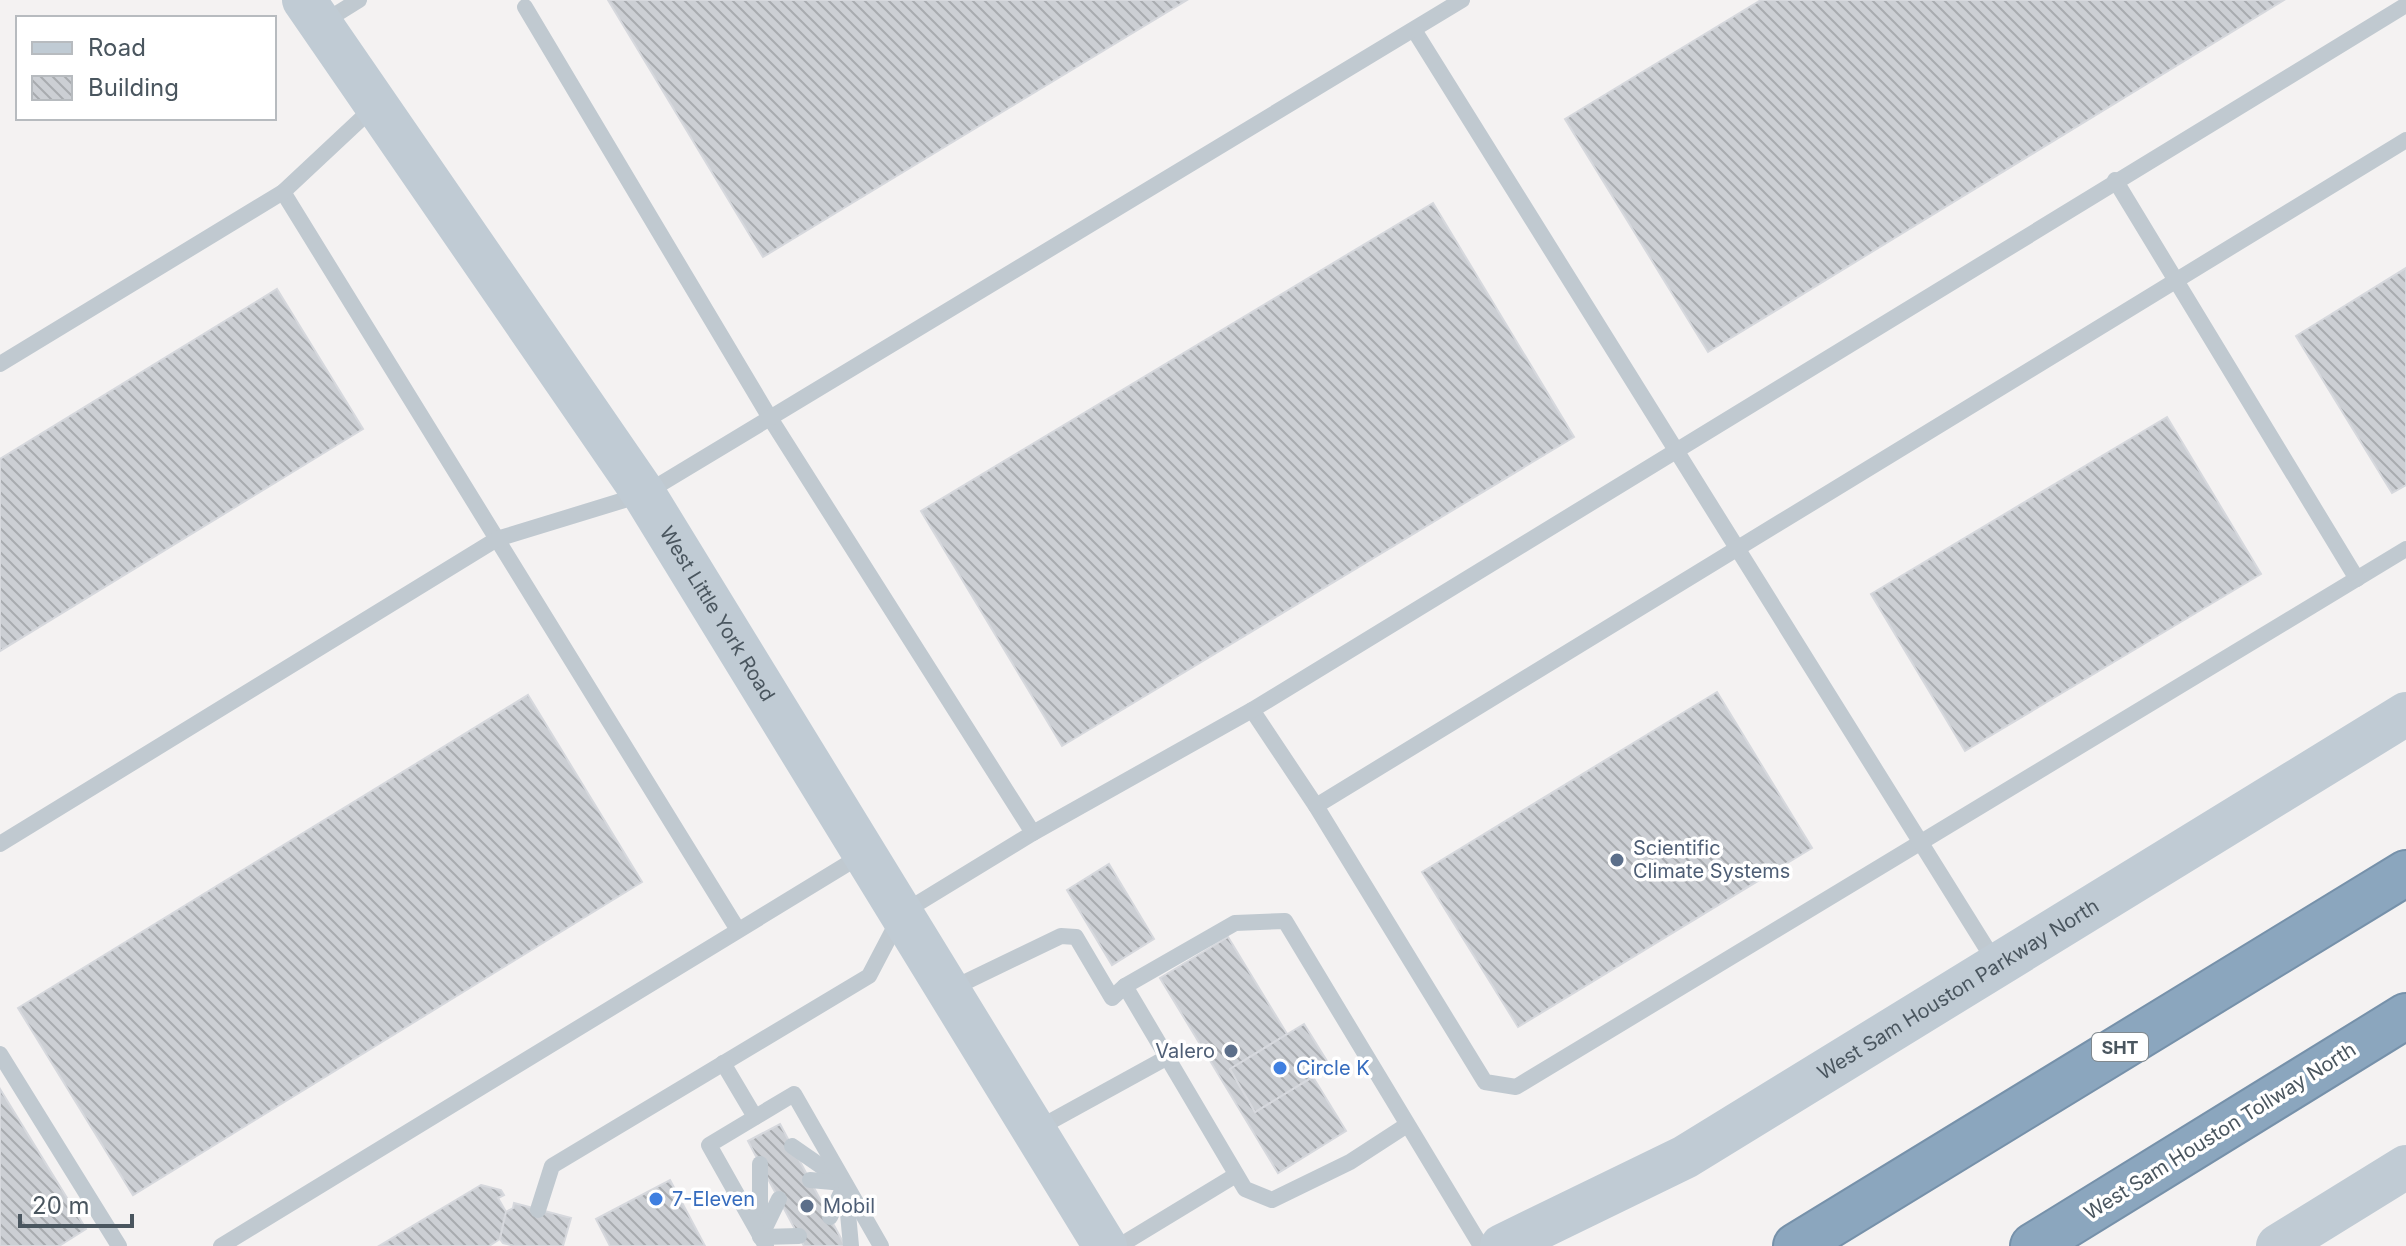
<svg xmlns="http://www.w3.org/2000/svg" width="2406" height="1246" font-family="Inter,sans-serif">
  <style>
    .building { fill: url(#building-back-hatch); stroke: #d6d8dd; stroke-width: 2 }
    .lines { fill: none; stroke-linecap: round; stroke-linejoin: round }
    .highway-casing { stroke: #7691aa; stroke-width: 48 }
    .lane { stroke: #c0c9d0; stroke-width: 16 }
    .secondary { stroke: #c0cbd4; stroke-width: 44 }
    .highway { stroke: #8ba6be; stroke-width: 44 }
    .service-dot { fill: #5c6f8a; stroke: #fff; stroke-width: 3 }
    .shop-dot { fill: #3f7fe0; stroke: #fff; stroke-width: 3 }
    .labels { text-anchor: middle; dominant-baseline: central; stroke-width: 7; stroke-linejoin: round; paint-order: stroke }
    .shield { fill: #fff; stroke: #80898f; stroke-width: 2 }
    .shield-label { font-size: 18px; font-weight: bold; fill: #4a565f }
    .street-label { font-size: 20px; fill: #4a565f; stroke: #fff }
    .service-label { font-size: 20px; fill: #4e5e75; stroke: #fff; text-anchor: start }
    .shop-label { font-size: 20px; fill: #366cbe; stroke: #fff; text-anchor: start }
  </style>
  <defs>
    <pattern id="building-back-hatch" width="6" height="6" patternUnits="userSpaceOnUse" patternTransform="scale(2)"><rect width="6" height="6" fill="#cccfd4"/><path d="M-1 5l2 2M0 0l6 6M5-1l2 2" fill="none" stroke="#a8abaf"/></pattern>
  </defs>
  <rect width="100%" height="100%" fill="#f4f2f2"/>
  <g class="building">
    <path d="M 608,0 L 1187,0 L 763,257 Z"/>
    <path d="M 1761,0 L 2284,0 L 1708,352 L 1565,119 Z"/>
    <path d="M 1433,203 L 1574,437 L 1062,746 L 921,511 Z"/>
    <path d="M 2406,268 L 2406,485 L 2392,493 L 2296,336 Z"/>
    <path d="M 277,289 L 363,429 L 0,651 L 0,459 Z"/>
    <path d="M 2167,417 L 2261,574 L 1965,751 L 1871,594 Z"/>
    <path d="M 1717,692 L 1812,848 L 1518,1027 L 1422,872 Z"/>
    <path d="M 528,695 L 642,882 L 133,1195 L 18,1008 Z"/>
    <path d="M 1109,864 L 1154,939 L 1112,965 L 1067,890 Z"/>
    <path d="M 1228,937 L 1287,1034 L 1230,1069 L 1255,1112 L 1313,1077 L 1346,1131 L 1278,1173 L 1160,978 Z"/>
    <path d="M 1304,1024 L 1330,1066 L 1255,1112 L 1230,1069 Z"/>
    <path d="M 0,1089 L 86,1229 L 59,1246 L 0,1246 Z"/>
    <path d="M 780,1124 L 845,1246 L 804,1246 L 760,1164 L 748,1141 Z"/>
    <path d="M 670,1180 L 705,1246 L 610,1246 L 596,1219 Z"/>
    <path d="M 481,1185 L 501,1190 L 504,1195 L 498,1198 L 506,1212 L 500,1239 L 489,1246 L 379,1246 Z"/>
    <path d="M 514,1203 L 571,1218 L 563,1246 L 515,1246 L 503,1243 L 500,1239 L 506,1212 L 513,1208 Z"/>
  </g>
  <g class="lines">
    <g class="highway-casing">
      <g id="highway">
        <path d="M 1796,1246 L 2406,873"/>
        <path d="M 2033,1246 L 2406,1016"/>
      </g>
    </g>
    <g class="lane">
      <path d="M 525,7 L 770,418 L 1033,833 L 1252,710 L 1316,806 L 1485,1082 L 1516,1087 L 2406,549"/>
      <path d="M 322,23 L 359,0"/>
      <path d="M 1414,30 L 1997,965"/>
      <path d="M 2115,180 L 2357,579"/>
      <path d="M 283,192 L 738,930"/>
      <path d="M 0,364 L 283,192 L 376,105"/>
      <path d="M 1252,710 L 2406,5"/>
      <path d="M 1316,806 L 2406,140"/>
      <path d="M 0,844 L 497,539 L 644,494 L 1462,0"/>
      <path d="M 1125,986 L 1245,1189 L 1272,1200 L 1350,1162 L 1407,1125"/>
      <path d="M 951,989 L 1061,936 L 1076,937 L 1112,998 L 1125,986 L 1235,923 L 1285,921 L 1481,1246"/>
      <path d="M 0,1054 L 119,1246"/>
      <path d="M 723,1063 L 755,1117"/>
      <path d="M 1035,1130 L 1166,1058"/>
      <path d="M 792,1146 L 841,1180"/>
      <path d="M 760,1164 L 760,1235"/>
      <path d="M 810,1180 L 844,1183"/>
      <path d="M 846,1192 L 851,1246"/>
      <path d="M 538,1210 L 552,1166 L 869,976 L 902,913 L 1033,833"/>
      <path d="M 830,1217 L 845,1184"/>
      <path d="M 763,1232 L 779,1199"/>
      <path d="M 760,1237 L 799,1236"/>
      <path d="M 221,1246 L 862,855"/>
      <path d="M 766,1246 L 709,1145 L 794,1094 L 881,1246"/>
      <path d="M 1119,1246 L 1236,1175"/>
    </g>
    <g class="secondary">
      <path id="s1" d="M 304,0 L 644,494 L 1105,1246"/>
      <path id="s2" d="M 1502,1246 L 1685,1157 L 2406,714"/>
      <path d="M 2278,1246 L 2406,1167"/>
    </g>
    <use href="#highway" class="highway"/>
  </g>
  <g class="service-dot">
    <circle cx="1617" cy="860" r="8"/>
    <circle cx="1231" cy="1051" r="8"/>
    <circle cx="807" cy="1206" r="8"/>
  </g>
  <g class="shop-dot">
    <circle cx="1280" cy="1068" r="8"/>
    <circle cx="656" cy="1199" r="8"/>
  </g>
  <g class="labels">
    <rect class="shield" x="2092" y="1033" width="56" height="28" rx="6"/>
    <g class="shield-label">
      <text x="2120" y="1047">SHT</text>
    </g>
    <g class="street-label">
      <text stroke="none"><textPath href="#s1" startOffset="740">West Little York Road</textPath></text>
      <text stroke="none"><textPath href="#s2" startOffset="524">West Sam Houston Parkway North</textPath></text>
      <text transform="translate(2220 1131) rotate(-32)">West Sam Houston Tollway North</text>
    </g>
    <g class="service-label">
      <text x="1633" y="848">Scientific<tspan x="1633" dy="23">Climate Systems</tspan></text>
      <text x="1215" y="1051" text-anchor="end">Valero</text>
      <text x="823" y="1206">Mobil</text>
    </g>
    <g class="shop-label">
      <text x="1296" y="1068">Circle K</text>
      <text x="672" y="1199">7-Eleven</text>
    </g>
  </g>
  <rect x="16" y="16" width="260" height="104" fill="#ffffff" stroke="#b7bbbf" stroke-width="2"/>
  <rect x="32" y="42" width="40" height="12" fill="#c0cbd4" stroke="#b7bbbf" stroke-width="2"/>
  <text x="88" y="56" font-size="24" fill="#4a565f">Road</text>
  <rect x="32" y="76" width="40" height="24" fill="url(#building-back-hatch)" stroke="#b7bbbf" stroke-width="2"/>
  <text x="88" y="96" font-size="24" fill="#4a565f">Building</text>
  <path d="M20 1214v12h112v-12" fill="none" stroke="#4a565f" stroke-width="4"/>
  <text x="32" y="1214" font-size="24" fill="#4a565f" stroke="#ffffff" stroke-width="6" paint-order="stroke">20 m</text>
</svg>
